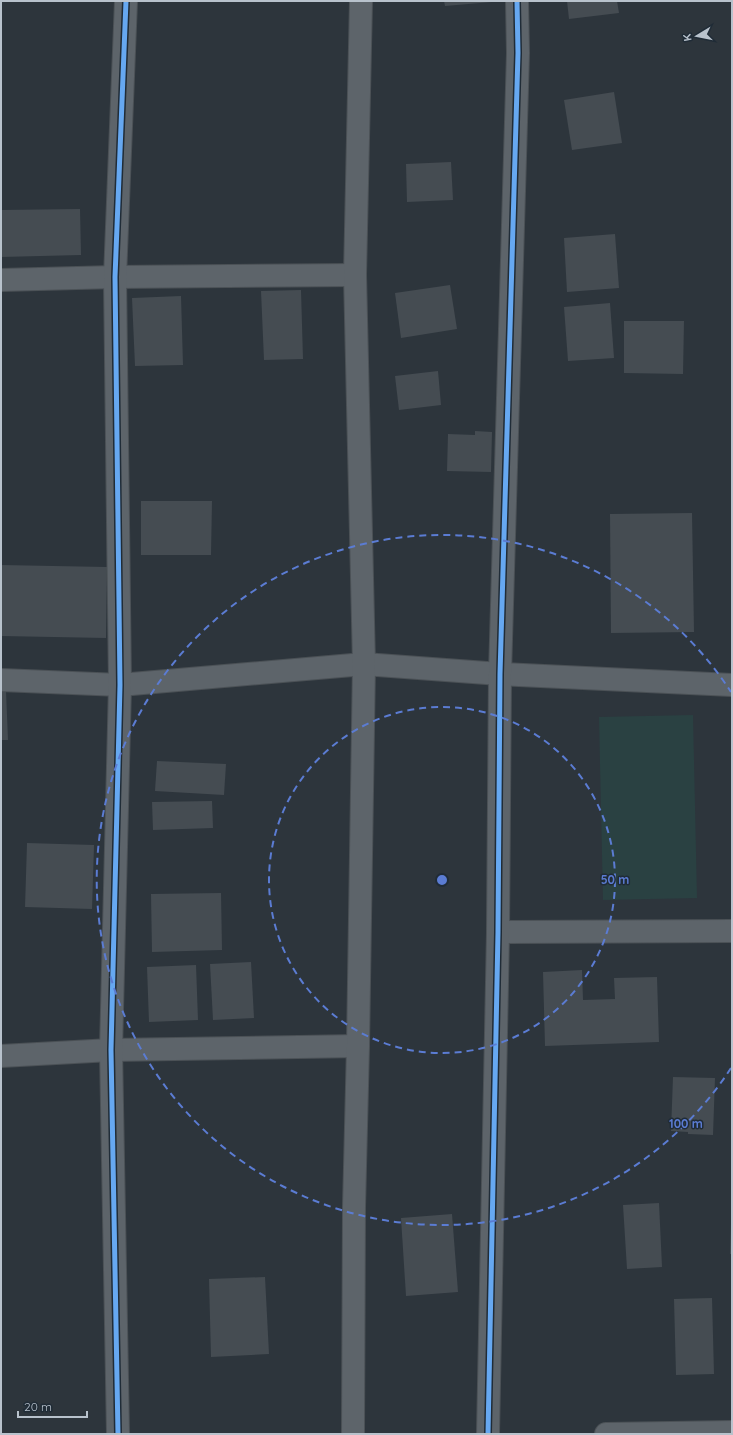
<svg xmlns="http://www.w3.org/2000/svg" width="733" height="1435" font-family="Quicksand,sans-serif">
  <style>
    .green { fill: #2a4142 }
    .building { fill: #454c52 }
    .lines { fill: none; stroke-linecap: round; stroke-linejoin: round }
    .minor-casing { stroke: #4b5156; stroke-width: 24 }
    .minor { stroke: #5d646a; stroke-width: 22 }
    .cycleway-casing { stroke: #202c37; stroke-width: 8 }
    .cycleway { stroke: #66a8f1; stroke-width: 5 }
    .ring { fill: none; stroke: #5b7cd3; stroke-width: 2; stroke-dasharray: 7 5 }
    .centre { fill: #5b7cd3; stroke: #202c37; stroke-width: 2 }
    .ring-label { font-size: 12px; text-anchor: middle; font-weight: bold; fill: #5b7cd3; stroke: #202c37; stroke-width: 3; stroke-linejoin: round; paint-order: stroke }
  </style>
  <rect width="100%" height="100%" fill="#2d353c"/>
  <path class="green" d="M 693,715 L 697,898 L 603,900 L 599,717 Z"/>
  <g class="building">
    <path d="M 444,1 L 491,1 L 492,2 L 445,6 Z"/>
    <path d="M 567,1 L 617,1 L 619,13 L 569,19 Z"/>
    <path d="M 614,92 L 622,143 L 572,150 L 564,100 Z"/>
    <path d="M 451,162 L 453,200 L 407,202 L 406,164 Z"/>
    <path d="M 80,209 L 81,255 L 1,257 L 1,210 Z"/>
    <path d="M 615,234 L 619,288 L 567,292 L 564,238 Z"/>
    <path d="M 450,285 L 457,329 L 401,338 L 395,293 Z"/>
    <path d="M 301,290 L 303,359 L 264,360 L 261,291 Z"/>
    <path d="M 181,296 L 183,365 L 135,366 L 132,298 Z"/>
    <path d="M 610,303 L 614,358 L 568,361 L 564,307 Z"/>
    <path d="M 624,321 L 684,321 L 683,374 L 624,373 Z"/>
    <path d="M 438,371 L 441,405 L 399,410 L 395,376 Z"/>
    <path d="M 475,431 L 492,432 L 491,472 L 447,471 L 448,434 L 475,435 Z"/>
    <path d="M 141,501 L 212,501 L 211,555 L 141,555 Z"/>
    <path d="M 692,513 L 694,632 L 611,633 L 610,514 Z"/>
    <path d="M 1,565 L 107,567 L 106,638 L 1,636 Z"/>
    <path d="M 1,691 L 6,691 L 8,740 L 1,740 Z"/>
    <path d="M 157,761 L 226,764 L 224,795 L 155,791 Z"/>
    <path d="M 212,801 L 213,828 L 153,830 L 152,802 Z"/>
    <path d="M 27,843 L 94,845 L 92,909 L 25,907 Z"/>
    <path d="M 221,893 L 222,950 L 152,952 L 151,894 Z"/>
    <path d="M 251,962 L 254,1018 L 213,1020 L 210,964 Z"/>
    <path d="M 196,965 L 198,1020 L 149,1022 L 147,967 Z"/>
    <path d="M 582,970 L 583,1000 L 615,999 L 614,978 L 657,977 L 659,1042 L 545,1046 L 543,972 Z"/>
    <path d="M 673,1077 L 715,1078 L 713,1135 L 688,1134 L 688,1132 L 671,1131 Z"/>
    <path d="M 659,1203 L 662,1267 L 627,1269 L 623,1205 Z"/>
    <path d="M 452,1214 L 458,1292 L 406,1296 L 401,1218 Z"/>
    <path d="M 731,1224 L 732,1224 L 732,1254 L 730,1254 Z"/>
    <path d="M 265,1277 L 269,1354 L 211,1357 L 209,1279 Z"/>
    <path d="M 712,1298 L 714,1374 L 676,1375 L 674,1299 Z"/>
  </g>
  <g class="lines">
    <g class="minor-casing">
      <g id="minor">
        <path d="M 1,280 L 115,277 L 355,275"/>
        <path d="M 1,680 L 120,685 L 364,664 L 500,674 L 732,685"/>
        <path d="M 498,932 L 732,931"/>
        <path d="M 1,1056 L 111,1050 L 358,1046"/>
        <path d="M 118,1434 L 111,1050 L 120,685 L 115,277 L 126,1"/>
        <path d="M 353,1434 L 354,1207 L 358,1046 L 364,664 L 355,275 L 361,1"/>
        <path d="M 488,1434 L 498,932 L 500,674 L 518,53 L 517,1"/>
        <path d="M 606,1434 L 732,1432"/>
      </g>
    </g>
    <use href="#minor" class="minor"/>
    <g class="cycleway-casing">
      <g id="cycleway">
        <path d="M 118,1434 L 111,1050 L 120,685 L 115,277 L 126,1"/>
        <path d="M 488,1434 L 498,932 L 500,674 L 518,53 L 517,1"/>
      </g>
    </g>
    <use href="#cycleway" class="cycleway"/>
  </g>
  <g class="ring">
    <circle cx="442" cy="880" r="173"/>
    <path d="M731 1068A345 345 0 1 1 731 692"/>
  </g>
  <circle cx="442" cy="880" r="6" class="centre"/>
  <g class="ring-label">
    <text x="615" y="884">50 m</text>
    <text x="686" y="1128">100 m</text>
  </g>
  <rect width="733" height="1435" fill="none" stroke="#b8c2cc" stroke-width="4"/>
  <g transform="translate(697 36) rotate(260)" stroke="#202c37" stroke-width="3" paint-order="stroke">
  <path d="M0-3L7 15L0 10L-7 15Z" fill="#b8c2cc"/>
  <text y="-6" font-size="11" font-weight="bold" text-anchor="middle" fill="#b8c2cc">K</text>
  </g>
  <path d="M18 1411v6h69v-6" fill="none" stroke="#b8c2cc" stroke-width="2"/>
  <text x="24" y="1411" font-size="12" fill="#b8c2cc" stroke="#202c37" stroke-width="3" paint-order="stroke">20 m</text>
</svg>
